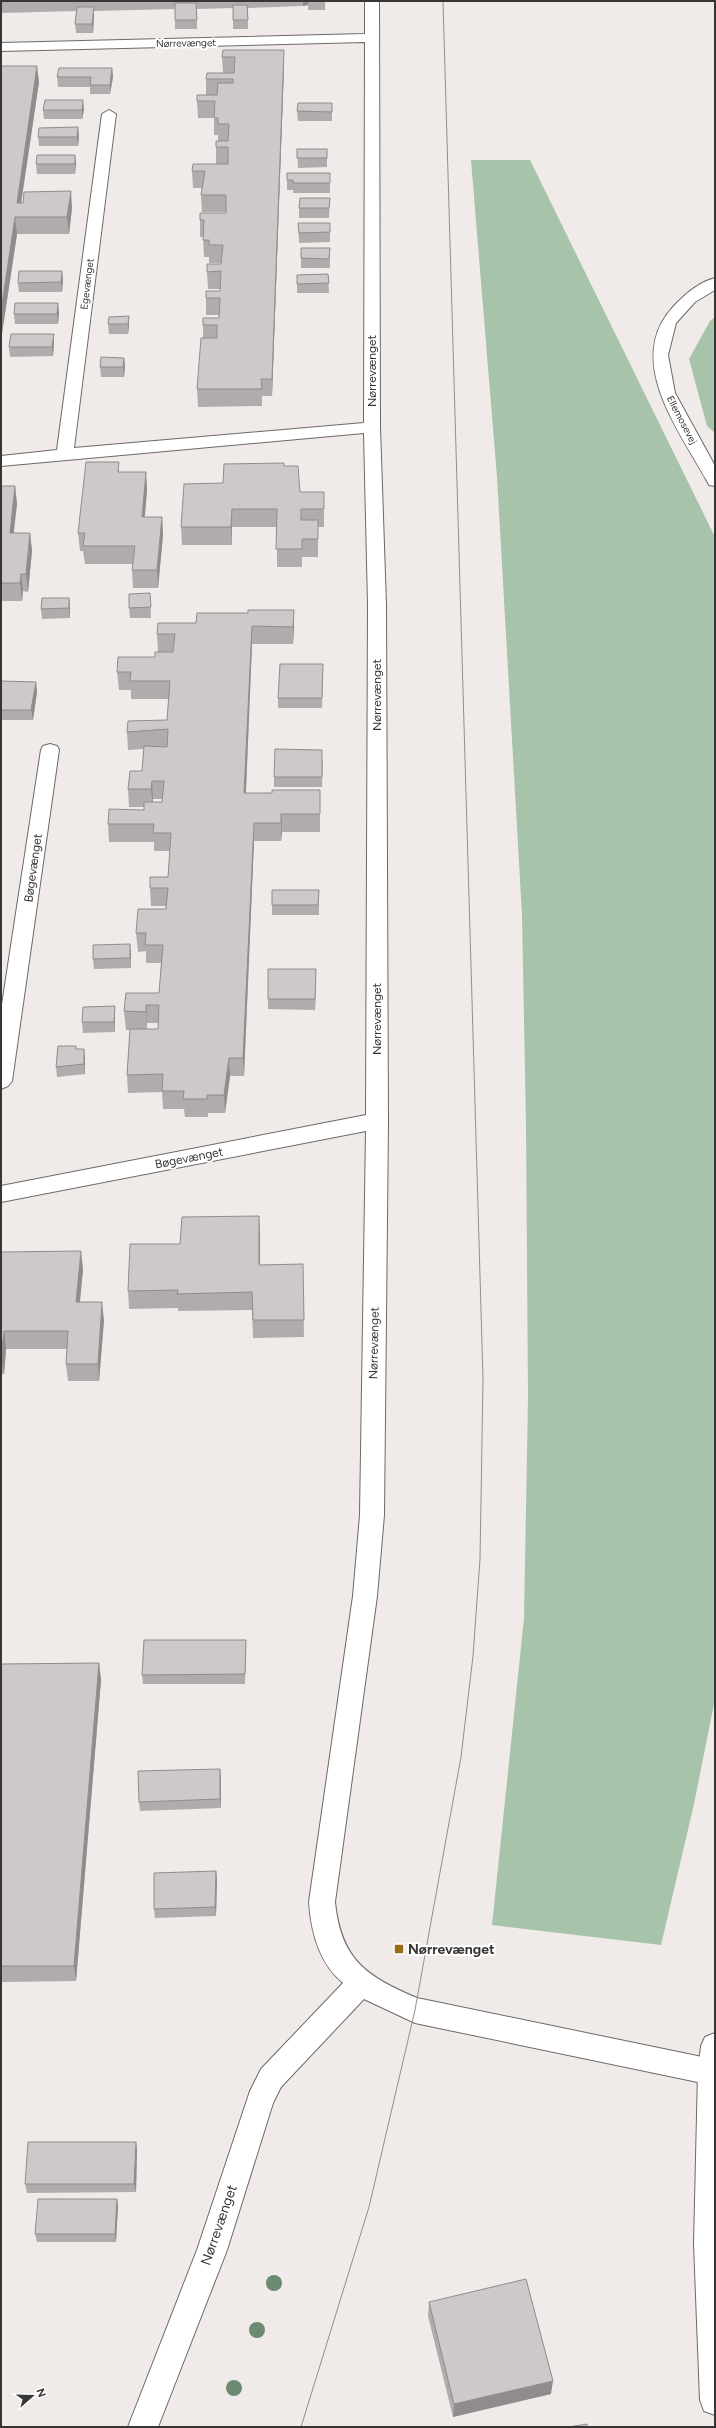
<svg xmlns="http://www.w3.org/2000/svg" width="716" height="2428" font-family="Figtree,sans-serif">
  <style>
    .green { fill: #a7c3a9 }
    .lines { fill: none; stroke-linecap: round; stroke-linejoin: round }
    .minor-casing { stroke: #6d6967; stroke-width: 2 }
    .tertiary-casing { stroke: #6d6967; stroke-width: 2 }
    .minor { fill: #fff; fill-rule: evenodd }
    .tertiary { fill: #fff; fill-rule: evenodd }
    .tram { stroke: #928e8c; stroke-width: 1 }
    .tree { fill: #6c8971 }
    .wall { fill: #b0acae; fill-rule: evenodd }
    .shaded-wall { fill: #908c8d }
    .building { fill: #cdc8ca; stroke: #908c8d }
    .poi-dot { fill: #9b6b1d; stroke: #fff; stroke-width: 1.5 }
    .labels { text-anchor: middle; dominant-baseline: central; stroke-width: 4; stroke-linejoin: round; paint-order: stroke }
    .far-street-label { font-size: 10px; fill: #383635; stroke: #fff }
    .street-label { font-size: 12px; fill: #383635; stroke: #fff }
    .near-poi-label { font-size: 14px; font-weight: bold; fill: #383635; stroke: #fff; text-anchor: start }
    .near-street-label { font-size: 14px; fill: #383635; stroke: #fff }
  </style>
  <rect width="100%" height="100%" fill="#f0ebe8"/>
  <g class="green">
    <path d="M 471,160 L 530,160 L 715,537 L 715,1699 L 694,1804 L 661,1945 L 492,1925 L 524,1618 L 528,1398 L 526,1125 L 522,915 L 497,477 Z"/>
    <path d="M 715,317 L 715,433 L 707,426 L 689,359 L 710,321 Z"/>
  </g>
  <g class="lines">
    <g class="minor-casing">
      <g id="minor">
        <path d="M 365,1 L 379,1 L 380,427 L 386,605 L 388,1121 L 384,1515 L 377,1596 L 335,1902 C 341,1960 366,1976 417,1998 L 712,2059 L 715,2060 L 715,2084 L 712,2085 L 415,2023 L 364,1999 L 281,2087 L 273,2103 L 227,2250 L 158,2427 L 128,2427 L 197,2250 L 250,2091 L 261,2069 L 343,1983 C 319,1963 311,1932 309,1902 L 353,1596 L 360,1515 L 366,1131 L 1,1202 L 1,1186 L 366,1115 L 368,605 L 364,433 L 1,466 L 1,456 L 57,450 L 102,114 L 109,110 L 116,114 L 74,448 L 364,423 L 365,42 L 1,51 L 1,43 L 365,34 Z"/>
        <path d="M 50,744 L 57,746 L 59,750 L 12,1081 L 8,1086 L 1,1089 L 1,1011 L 41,750 L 43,746 Z"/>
      </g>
    </g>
    <g class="tertiary-casing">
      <g id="tertiary">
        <path d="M 715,278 L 715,290 L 695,302 L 676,323 L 668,355 L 675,393 L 715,466 L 715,486 L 709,485 L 707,481 C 679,430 624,360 673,307 C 684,295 699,282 715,278 Z"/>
        <path d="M 715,2033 L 715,2415 L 704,2411 L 700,2400 L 694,2244 L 698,2072 L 701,2046 L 705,2037 Z"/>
      </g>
    </g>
    <use href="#minor" class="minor"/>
    <use href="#tertiary" class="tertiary"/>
    <path class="tram" d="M 301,2427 L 369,2207 L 415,2010 L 461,1757 L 473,1656 L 480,1559 L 483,1379 L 443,1"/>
  </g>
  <g class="tree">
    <circle cx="274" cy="2283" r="8"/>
    <circle cx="257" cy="2330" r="8"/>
    <circle cx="234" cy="2388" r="8"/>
  </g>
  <g class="wall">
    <path d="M 1,1 L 325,1 L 325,10 L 308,10 L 308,5 L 303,6 L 248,8 L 248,29 L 233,29 L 233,8 L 197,9 L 197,29 L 175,29 L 175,9 L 94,11 L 94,16 L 93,33 L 76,33 L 75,24 L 77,11 L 1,13 Z"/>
    <path d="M 223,50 L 284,66 L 272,396 L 262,396 L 262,406 L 198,407 L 197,389 L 203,338 L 203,325 L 219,318 L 219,315 L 206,315 L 206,298 L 220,291 L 220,289 L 208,289 L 207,272 L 221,264 L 222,263 L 209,263 L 209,257 L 204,257 L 203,237 L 200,237 L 200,220 L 226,213 L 226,212 L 202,212 L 201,195 L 202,188 L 193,188 L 192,171 L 228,164 L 216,164 L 216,147 L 228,141 L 218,141 L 218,135 L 214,135 L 214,118 L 198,118 L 197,101 L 206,95 L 206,79 L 223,73 L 222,57 Z"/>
    <path d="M 1,66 L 39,82 L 21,203 L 72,208 L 69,234 L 17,234 L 1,340 Z"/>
    <path d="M 112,68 L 113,77 L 110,94 L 90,94 L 90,87 L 58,87 L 57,77 Z"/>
    <path d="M 332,103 L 332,121 L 298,121 L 297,111 Z"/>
    <path d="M 43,110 L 84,110 L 82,119 L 44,119 Z"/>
    <path d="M 78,127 L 79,137 L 78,146 L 39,146 L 38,137 Z"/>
    <path d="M 297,149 L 327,149 L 327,167 L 298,168 Z"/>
    <path d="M 75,155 L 76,164 L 75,174 L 37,174 L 36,164 Z"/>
    <path d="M 330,173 L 330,193 L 293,193 L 293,190 L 287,190 L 287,180 Z"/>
    <path d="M 330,198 L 329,218 L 299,218 L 299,208 Z"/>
    <path d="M 298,223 L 330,232 L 330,242 L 299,243 Z"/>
    <rect x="301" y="248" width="29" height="20"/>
    <path d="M 62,271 L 63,280 L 62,292 L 19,292 L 18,283 Z"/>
    <path d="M 328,274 L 329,293 L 297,293 L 297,275 Z"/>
    <path d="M 59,312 L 58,324 L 15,324 L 14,314 Z"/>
    <path d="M 129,316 L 129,326 L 128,334 L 109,334 L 108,324 Z"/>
    <path d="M 54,344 L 53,356 L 10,357 L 9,347 Z"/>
    <path d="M 124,358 L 125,367 L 124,377 L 101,377 L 100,367 Z"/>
    <path d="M 119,462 L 119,472 L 146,472 L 147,490 L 145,517 L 162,517 L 163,535 L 158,588 L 133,588 L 132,570 L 133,564 L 85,564 L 83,551 L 80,551 L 78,533 Z"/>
    <path d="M 284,466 L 300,492 L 324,510 L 324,527 L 318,527 L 318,557 L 302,557 L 302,567 L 277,567 L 277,527 L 232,527 L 232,545 L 182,545 L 181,527 L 223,483 Z"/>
    <path d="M 1,486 L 15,486 L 17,504 L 14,533 L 30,533 L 32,551 L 28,592 L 23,591 L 22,601 L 1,601 Z"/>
    <path d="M 150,593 L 151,618 L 130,618 L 129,608 Z"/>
    <path d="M 69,598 L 70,608 L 70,618 L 42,619 L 41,609 Z"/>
    <path d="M 294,610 L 294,627 L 293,644 L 252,644 L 246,793 L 272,793 L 320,790 L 320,832 L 282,832 L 281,841 L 254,841 L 244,1076 L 230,1076 L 225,1113 L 208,1113 L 208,1117 L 185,1117 L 184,1109 L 163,1109 L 162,1092 L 128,1093 L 127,1075 L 130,1030 L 126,1030 L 124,1011 L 159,993 L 161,963 L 146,963 L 146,951 L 138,952 L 136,933 L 166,909 L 166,906 L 151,906 L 150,888 L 168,877 L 170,851 L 154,851 L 154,842 L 109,842 L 108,824 L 144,810 L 144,807 L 129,807 L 128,789 L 142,771 L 144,749 L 128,750 L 127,732 L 167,720 L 169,699 L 131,699 L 131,690 L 119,690 L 117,672 L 155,657 L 158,652 L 157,634 L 196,623 L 248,613 ZM 153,799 L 162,799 L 162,802 L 153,802 ZM 147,1023 L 158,1023 L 158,1029 L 147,1029 Z"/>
    <path d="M 323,675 L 322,708 L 278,708 L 278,698 Z"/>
    <path d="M 1,681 L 36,682 L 37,692 L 33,720 L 1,720 Z"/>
    <path d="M 323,760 L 322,787 L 274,787 L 274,777 Z"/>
    <path d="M 319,890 L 319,915 L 272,915 L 272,905 Z"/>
    <path d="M 130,944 L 131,968 L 94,969 L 93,959 Z"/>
    <path d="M 316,969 L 315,1010 L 268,1009 L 268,999 Z"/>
    <path d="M 115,1006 L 115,1032 L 83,1033 L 82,1022 Z"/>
    <path d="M 76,1049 L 84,1049 L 85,1059 L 85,1074 L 57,1077 L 56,1067 Z"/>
    <path d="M 259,1216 L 260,1265 L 303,1264 L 304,1337 L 253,1338 L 252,1310 L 178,1311 L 178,1308 L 129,1309 L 128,1291 L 180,1244 Z"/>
    <path d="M 1,1252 L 83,1269 L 80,1302 L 104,1320 L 99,1381 L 68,1381 L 66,1364 L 67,1349 L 6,1349 L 4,1374 L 1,1374 Z"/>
    <path d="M 246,1640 L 246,1649 L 245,1684 L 143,1684 L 142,1675 Z"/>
    <path d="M 99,1663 L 101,1680 L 76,1981 L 1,1982 L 1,1664 Z"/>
    <path d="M 220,1769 L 221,1778 L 221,1808 L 140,1811 L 139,1802 Z"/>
    <path d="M 216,1871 L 217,1880 L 216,1916 L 155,1918 L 154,1909 Z"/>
    <path d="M 136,2142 L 137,2150 L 136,2192 L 27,2193 L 25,2184 Z"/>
    <path d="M 117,2199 L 118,2207 L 116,2242 L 37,2242 L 35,2234 Z"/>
    <path d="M 429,2302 L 551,2394 L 453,2417 L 428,2316 Z"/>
  </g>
  <g class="shaded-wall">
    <path d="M 303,1 L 308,1 L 308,5 L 303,6 Z"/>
    <path d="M 94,7 L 94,16 L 93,33 L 92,24 Z"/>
    <path d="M 284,50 L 284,66 L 272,396 L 272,379 Z"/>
    <path d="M 37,66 L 39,82 L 19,217 L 17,203 Z"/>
    <path d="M 112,68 L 113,77 L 110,94 L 110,85 Z"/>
    <path d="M 83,100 L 84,110 L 82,119 L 82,110 Z"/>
    <path d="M 78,127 L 79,137 L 78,146 L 77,137 Z"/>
    <path d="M 75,155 L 76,164 L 75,174 Z"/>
    <path d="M 71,191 L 72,208 L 69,234 L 67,217 Z"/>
    <path d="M 15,217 L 17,234 L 1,340 L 1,311 Z"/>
    <path d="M 62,271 L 63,280 L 62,292 L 61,282 Z"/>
    <path d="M 58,303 L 59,312 L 58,324 L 57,314 Z"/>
    <path d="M 129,316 L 129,326 L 128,334 L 128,324 Z"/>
    <path d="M 54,334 L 54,344 L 53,356 L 52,347 Z"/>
    <path d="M 124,358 L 125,367 L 124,377 L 123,367 Z"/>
    <path d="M 146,472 L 147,490 L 143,534 L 142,517 Z"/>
    <path d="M 15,486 L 17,504 L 11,551 L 10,533 Z"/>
    <path d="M 232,509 L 232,545 L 231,527 Z"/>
    <path d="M 162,517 L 163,535 L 158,588 L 157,570 Z"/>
    <path d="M 30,533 L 32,551 L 28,592 L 26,574 Z"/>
    <path d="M 21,574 L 23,591 L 22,601 L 20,583 Z"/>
    <path d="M 69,598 L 70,608 L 70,618 L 69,608 Z"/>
    <path d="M 294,610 L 294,627 L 293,644 L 293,627 Z"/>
    <path d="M 252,626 L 252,644 L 245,811 L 244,793 Z"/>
    <path d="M 36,682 L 37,692 L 33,720 L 31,710 Z"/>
    <path d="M 1,768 L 2,778 L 1,787 Z"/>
    <path d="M 152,781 L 153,799 L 153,807 L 151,789 Z"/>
    <path d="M 281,814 L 282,832 L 281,841 Z"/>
    <path d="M 254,823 L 254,841 L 244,1076 L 243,1058 Z"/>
    <path d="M 130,944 L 131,954 L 131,968 L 130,958 Z"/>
    <path d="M 316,969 L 316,979 L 315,1010 L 315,999 Z"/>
    <path d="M 146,1005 L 147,1023 L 147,1030 L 146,1012 Z"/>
    <path d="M 115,1006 L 115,1032 L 114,1022 Z"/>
    <path d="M 84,1049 L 85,1059 L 85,1074 L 84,1064 Z"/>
    <path d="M 229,1058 L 230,1076 L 225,1113 L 224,1095 Z"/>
    <path d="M 259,1216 L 260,1233 L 260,1282 L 259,1265 Z"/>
    <path d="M 81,1251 L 83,1269 L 78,1319 L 76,1302 Z"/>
    <path d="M 102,1302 L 104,1320 L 99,1381 L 98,1364 Z"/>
    <path d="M 4,1331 L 6,1349 L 4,1374 L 1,1356 Z"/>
    <path d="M 99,1663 L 101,1680 L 76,1981 L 74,1966 Z"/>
    <path d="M 220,1769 L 221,1778 L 221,1808 L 220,1799 Z"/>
    <path d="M 216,1871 L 217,1880 L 216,1916 L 215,1907 Z"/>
    <path d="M 136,2142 L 137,2150 L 136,2192 L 134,2184 Z"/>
    <path d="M 117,2199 L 118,2207 L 116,2242 L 115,2234 Z"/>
    <path d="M 553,2381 L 551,2394 L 453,2417 L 454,2404 Z"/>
  </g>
  <g class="building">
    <path d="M 175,3 L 196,3 L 197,20 L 175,20 Z"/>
    <path d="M 233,5 L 247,5 L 248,20 L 233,20 Z"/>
    <path d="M 77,7 L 94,7 L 92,24 L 75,24 Z"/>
    <path d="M 223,50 L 284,50 L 272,379 L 261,379 L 262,389 L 197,389 L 201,338 L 217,338 L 217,325 L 203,325 L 203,318 L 219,318 L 220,298 L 206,298 L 206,291 L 220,291 L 221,271 L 207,272 L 207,264 L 221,264 L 223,245 L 209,245 L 209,240 L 203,240 L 204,220 L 200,220 L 200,213 L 226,213 L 226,195 L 201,195 L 205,171 L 192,171 L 193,164 L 228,164 L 228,147 L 216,147 L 216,141 L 228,141 L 229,124 L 218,124 L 218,118 L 214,118 L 215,101 L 197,101 L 197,95 L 217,95 L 218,83 L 233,83 L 233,79 L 206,79 L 207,73 L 234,73 L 235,57 L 222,57 Z"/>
    <path d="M 1,66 L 37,66 L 17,203 L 23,203 L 24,192 L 71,191 L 67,217 L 15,217 L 1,311 Z"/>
    <path d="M 59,68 L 112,68 L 110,85 L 90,85 L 91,77 L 57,77 Z"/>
    <path d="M 45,100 L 83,100 L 82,110 L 43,110 Z"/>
    <path d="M 298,103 L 332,103 L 332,112 L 297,111 Z"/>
    <path d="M 78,127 L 77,137 L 38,137 L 39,128 Z"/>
    <rect x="297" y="149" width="30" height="9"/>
    <path d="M 37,155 L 75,155 L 75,164 L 36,164 Z"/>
    <path d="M 287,173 L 330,173 L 330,183 L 293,183 L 293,180 L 287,180 Z"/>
    <path d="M 300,198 L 330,198 L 329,208 L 299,208 Z"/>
    <path d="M 298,223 L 330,223 L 330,232 L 299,233 Z"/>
    <path d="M 301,248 L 330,248 L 329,259 L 301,258 Z"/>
    <path d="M 19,271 L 62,271 L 61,282 L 18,283 Z"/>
    <path d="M 328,274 L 329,283 L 297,284 L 297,275 Z"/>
    <path d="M 15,303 L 58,303 L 57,314 L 14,314 Z"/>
    <path d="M 129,316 L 128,324 L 108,324 L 109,317 Z"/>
    <path d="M 11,334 L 54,334 L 52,347 L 9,347 Z"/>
    <path d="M 101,357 L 124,358 L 123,367 L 100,367 Z"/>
    <path d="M 86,462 L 119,462 L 118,472 L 146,472 L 142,517 L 162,517 L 157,570 L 132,570 L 135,546 L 83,546 L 85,533 L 78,533 Z"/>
    <path d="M 284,463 L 284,466 L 298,466 L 300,492 L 324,492 L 324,509 L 301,509 L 301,520 L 318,520 L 318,539 L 302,539 L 302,549 L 276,549 L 277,509 L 232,509 L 231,527 L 181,527 L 184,484 L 223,483 L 224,464 Z"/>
    <path d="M 1,486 L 15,486 L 10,533 L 30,533 L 26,574 L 21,574 L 20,583 L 1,583 Z"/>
    <path d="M 150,593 L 151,607 L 129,608 L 129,594 Z"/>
    <path d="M 42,598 L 69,598 L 69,608 L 41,609 Z"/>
    <path d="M 248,610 L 294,610 L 293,627 L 252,626 L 244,793 L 272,793 L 272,790 L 320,790 L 320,814 L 281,814 L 281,823 L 254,823 L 243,1058 L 229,1058 L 224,1095 L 207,1095 L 207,1099 L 183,1099 L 184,1091 L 162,1091 L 163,1074 L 127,1075 L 130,1029 L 158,1029 L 159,1005 L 146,1005 L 146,1012 L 124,1011 L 126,993 L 159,993 L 163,945 L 145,945 L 146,933 L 136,933 L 138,909 L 166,909 L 168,888 L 150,888 L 150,877 L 168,877 L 171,833 L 153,833 L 154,824 L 108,824 L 109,809 L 144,810 L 144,802 L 162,802 L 164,781 L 152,781 L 151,789 L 128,789 L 130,771 L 142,771 L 144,746 L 167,747 L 168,729 L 127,732 L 128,721 L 167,720 L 170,681 L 130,681 L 131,672 L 117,672 L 118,657 L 155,657 L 155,652 L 173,652 L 175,634 L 157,634 L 158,623 L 196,623 L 197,613 L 248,613 Z"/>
    <path d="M 280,664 L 323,664 L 322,698 L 278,698 Z"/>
    <path d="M 1,681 L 36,682 L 31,710 L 1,710 Z"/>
    <path d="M 275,749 L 322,750 L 322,777 L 274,777 Z"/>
    <path d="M 272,890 L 319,890 L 318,905 L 272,905 Z"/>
    <path d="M 130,944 L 130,958 L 93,959 L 93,945 Z"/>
    <path d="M 268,969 L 316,969 L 315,999 L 268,999 Z"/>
    <path d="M 115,1006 L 114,1022 L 82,1022 L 83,1007 Z"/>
    <path d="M 58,1046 L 76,1046 L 76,1049 L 84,1049 L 84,1064 L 56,1067 Z"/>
    <path d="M 259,1216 L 259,1265 L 303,1264 L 304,1320 L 253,1320 L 252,1292 L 177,1294 L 178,1290 L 128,1291 L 130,1244 L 180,1244 L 182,1217 Z"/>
    <path d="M 81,1251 L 76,1302 L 102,1302 L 98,1364 L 66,1364 L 68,1331 L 4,1331 L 1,1356 L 1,1252 Z"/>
    <path d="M 144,1640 L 246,1640 L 245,1674 L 142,1675 Z"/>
    <path d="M 99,1663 L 74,1966 L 1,1966 L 1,1664 Z"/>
    <path d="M 220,1769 L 220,1799 L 139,1802 L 138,1771 Z"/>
    <path d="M 216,1871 L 215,1907 L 154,1909 L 154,1873 Z"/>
    <path d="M 28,2142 L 136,2142 L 134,2184 L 25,2184 Z"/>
    <path d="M 38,2199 L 117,2199 L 115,2234 L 35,2234 Z"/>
    <path d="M 526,2279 L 553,2381 L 454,2404 L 429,2302 Z"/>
    <path d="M 587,2424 L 587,2427 L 569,2427 Z"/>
  </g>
  <rect class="poi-dot" x="394" y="1944" width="10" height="10" rx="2"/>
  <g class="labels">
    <g class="far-street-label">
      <text transform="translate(186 43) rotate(-1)">Nørrevænget</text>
      <text transform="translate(87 284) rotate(-83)">Egevænget</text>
      <text transform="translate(682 420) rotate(62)">Ellemosevej</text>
    </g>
    <g class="street-label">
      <text transform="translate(372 371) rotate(-90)">Nørrevænget</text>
      <text transform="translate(377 695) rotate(-90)">Nørrevænget</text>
      <text transform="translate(33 868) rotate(-82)">Bøgevænget</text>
      <text transform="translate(377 1019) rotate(-90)">Nørrevænget</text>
      <text transform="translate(189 1158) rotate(-11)">Bøgevænget</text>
      <text transform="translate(374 1343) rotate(-89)">Nørrevænget</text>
    </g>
    <g class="near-poi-label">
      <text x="408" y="1949">Nørrevænget</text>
    </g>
    <g class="near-street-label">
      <text transform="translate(219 2225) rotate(-71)">Nørrevænget</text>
    </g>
  </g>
  <rect width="716" height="2428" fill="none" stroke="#383635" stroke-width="4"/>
  <g transform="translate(32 2396) rotate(70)" stroke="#ffffff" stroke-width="3" paint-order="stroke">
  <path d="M0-3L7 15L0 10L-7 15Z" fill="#383635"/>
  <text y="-6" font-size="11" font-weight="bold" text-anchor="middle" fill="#383635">N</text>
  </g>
</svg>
